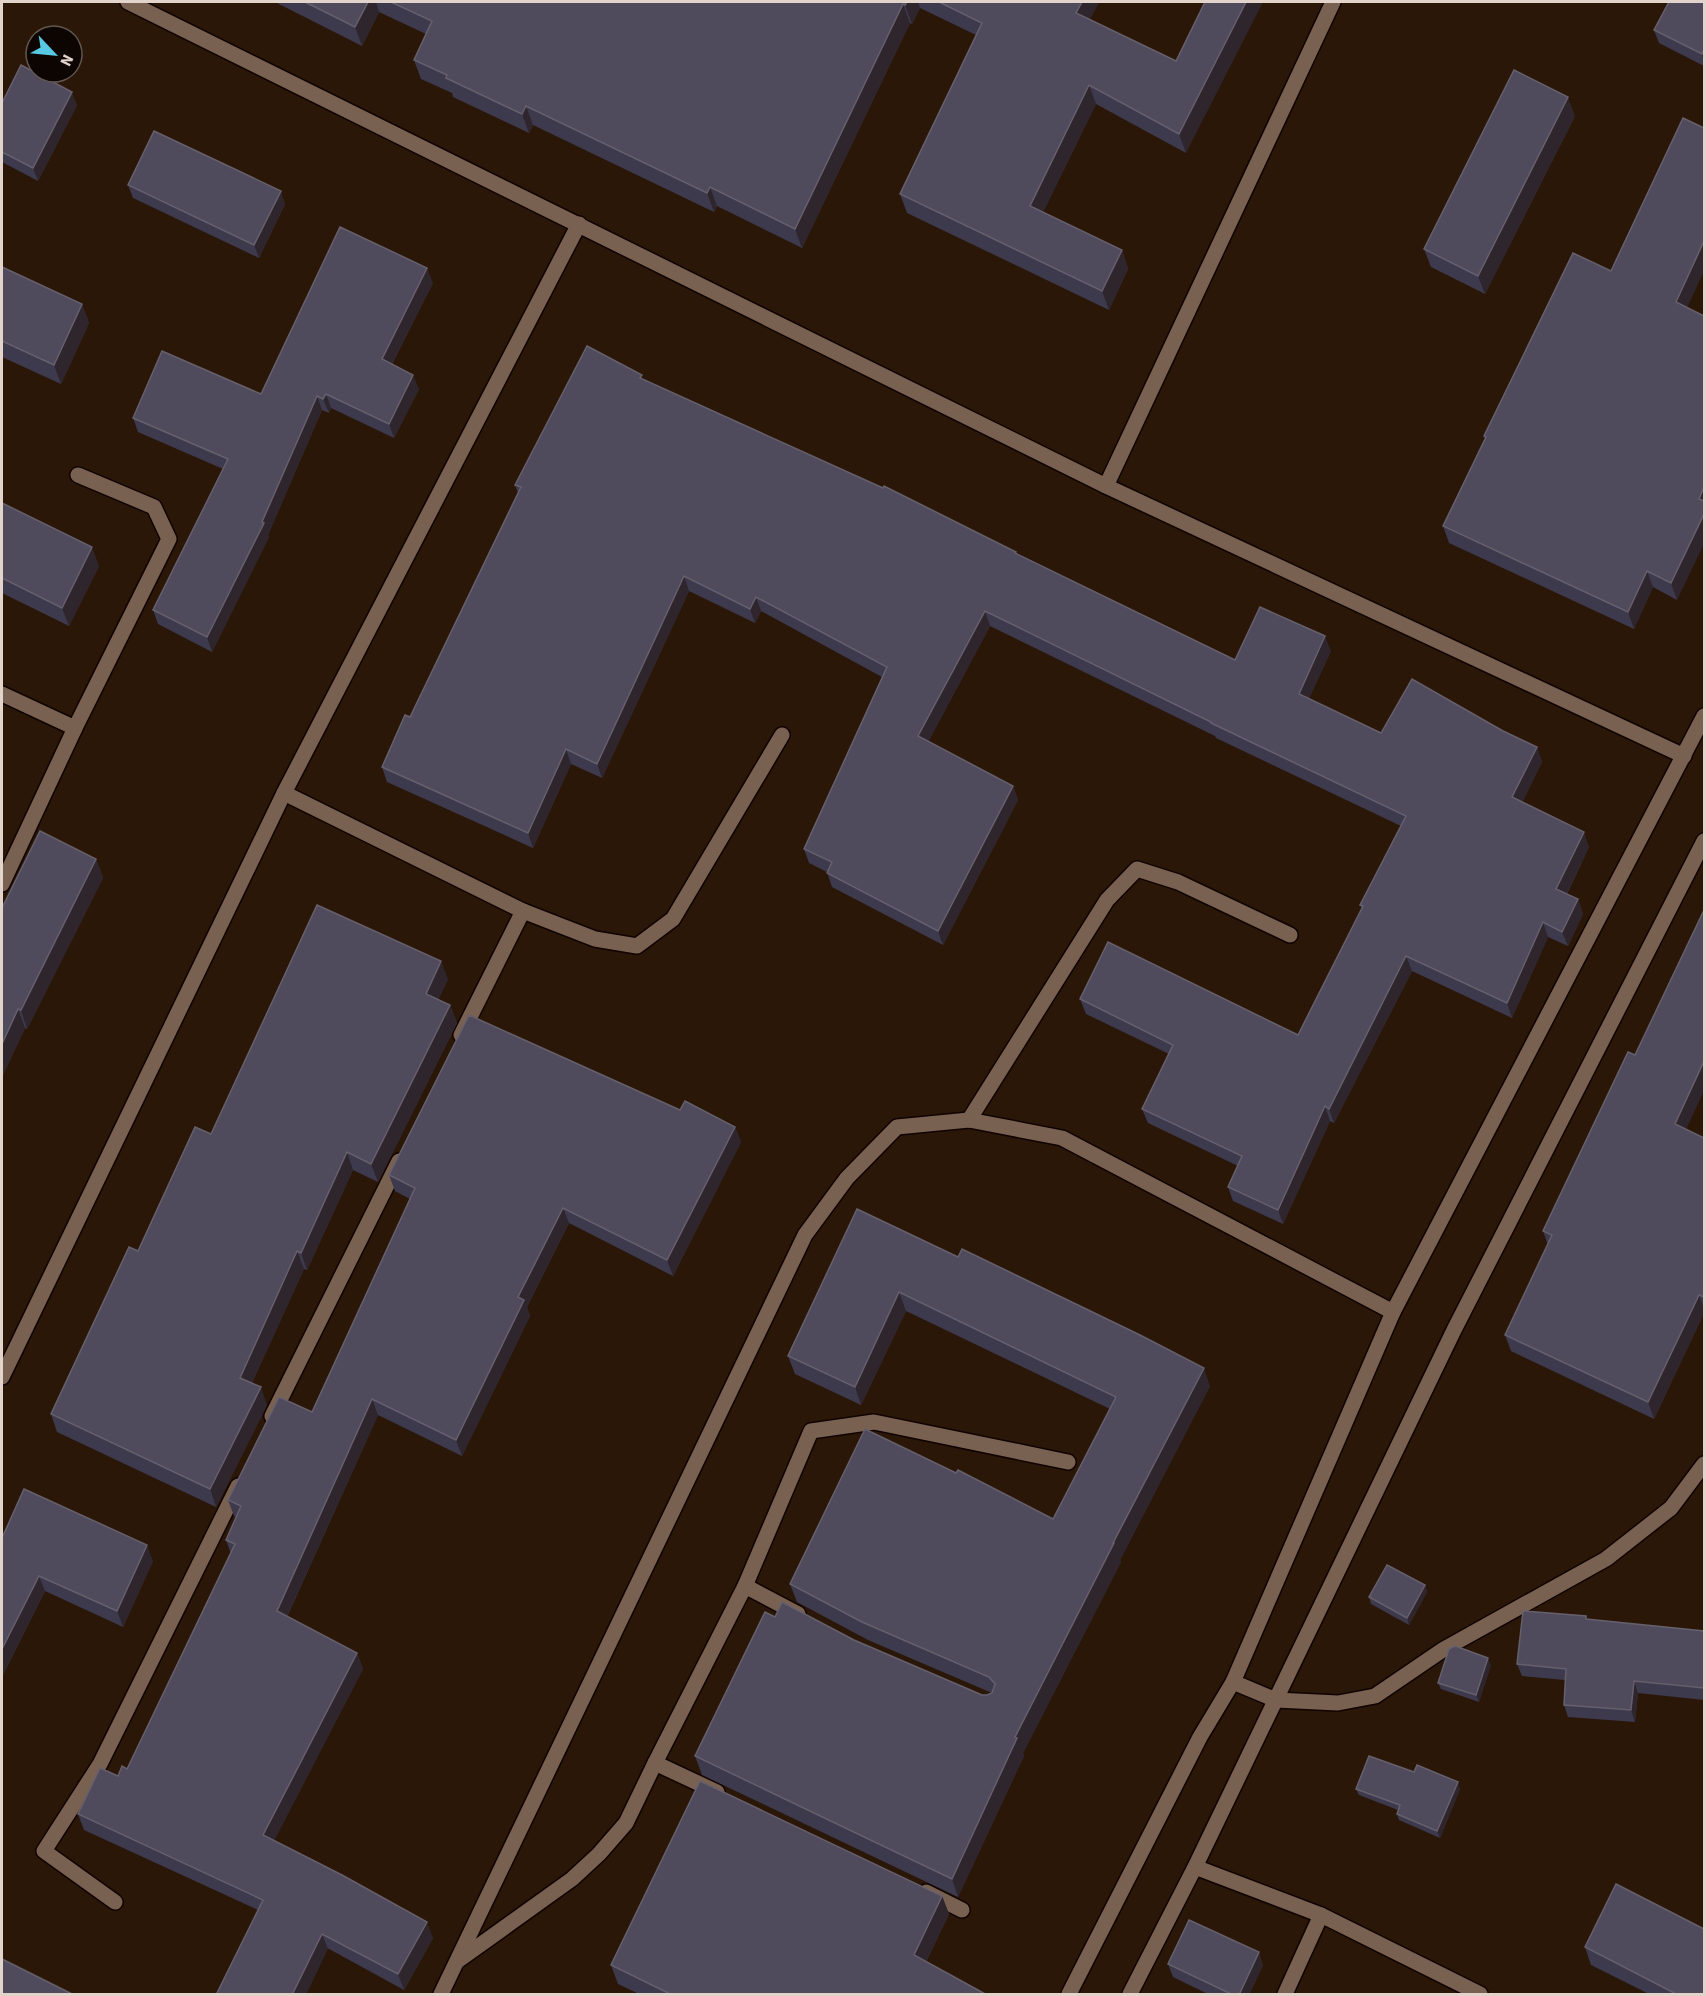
<svg xmlns="http://www.w3.org/2000/svg" width="1706" height="1996" font-family="'Source Sans 3',sans-serif">
  <style>
    .lines { fill: none; stroke-linecap: round; stroke-linejoin: round }
    .service-casing { stroke: #110300; stroke-width: 18 }
    .minor-casing { stroke: #110300; stroke-width: 18 }
    .service { stroke: #786150; stroke-width: 15 }
    .minor { stroke: #786150; stroke-width: 15 }
    .wall { fill: #3d3a4e }
    .shaded-wall { fill: #2e252d }
    .building { fill: #4f4a5c; stroke: #66606d; stroke-width: 1.5 }
  </style>
  <rect width="100%" height="100%" fill="#2a1708"/>
  <g class="lines">
    <g class="service-casing">
      <path id="service" d="M 1285,1994 L 1321,1915"/>
    </g>
    <g class="minor-casing">
      <g id="minor">
        <path d="M 128,2 L 1106,486 L 1684,756"/>
        <path d="M 1106,486 L 1333,2"/>
        <path d="M 2,694 L 75,728"/>
        <path d="M 284,793 L 523,911 L 595,939 L 637,946 L 673,919 L 782,735"/>
        <path d="M 2,884 L 75,728 L 169,539 L 154,507 L 78,475"/>
        <path d="M 461,1035 L 523,911"/>
        <path d="M 969,1120 L 1107,900 L 1137,869 L 1178,882 L 1290,935"/>
        <path d="M 2,1377 L 284,793 L 579,224"/>
        <path d="M 272,1416 L 399,1161"/>
        <path d="M 745,1586 L 798,1614"/>
        <path d="M 1233,1682 L 1276,1700 L 1338,1703 L 1375,1696 L 1444,1649 L 1606,1559 L 1671,1508 L 1704,1464"/>
        <path d="M 655,1763 L 717,1792"/>
        <path d="M 1195,1867 L 1321,1915 L 1480,1994"/>
        <path d="M 926,1892 L 962,1910"/>
        <path d="M 115,1902 L 44,1851 L 100,1764 L 238,1486"/>
        <path d="M 459,1960 L 572,1879 L 599,1854 L 626,1823 L 655,1763 L 745,1586 L 811,1431 L 874,1422 L 1068,1462"/>
        <path d="M 441,1994 L 805,1235 L 847,1178 L 897,1127 L 969,1120 L 1062,1138 L 1393,1312"/>
        <path d="M 1069,1994 L 1200,1737 L 1233,1682 L 1393,1312 L 1704,716"/>
        <path d="M 1130,1994 L 1195,1867 L 1454,1330 L 1704,841"/>
      </g>
    </g>
    <use href="#service" class="service"/>
    <use href="#minor" class="minor"/>
  </g>
  <g class="wall">
    <path d="M 275,2 L 1099,2 L 1090,19 L 1176,61 L 1186,153 L 1096,104 L 1043,212 L 1122,250 L 1128,269 L 1109,310 L 907,213 L 900,194 L 976,35 L 920,8 L 912,24 L 910,23 L 802,248 L 717,206 L 714,212 L 533,125 L 529,133 L 453,97 L 452,93 L 421,79 L 414,60 L 426,34 L 379,12 L 362,46 Z"/>
    <path d="M 1704,2 L 1704,66 L 1659,43 L 1654,30 Z"/>
    <path d="M 2,103 L 77,105 L 38,181 L 2,162 Z"/>
    <path d="M 1575,116 L 1485,294 L 1431,267 L 1424,249 Z"/>
    <path d="M 128,185 L 285,204 L 259,258 L 133,198 Z"/>
    <path d="M 2,267 L 82,304 L 89,323 L 61,384 L 2,357 Z"/>
    <path d="M 433,283 L 392,364 L 419,389 L 394,438 L 331,408 L 329,413 L 322,410 L 268,535 L 269,537 L 212,652 L 158,624 L 153,610 L 223,469 L 138,432 L 133,418 L 261,394 Z"/>
    <path d="M 1688,308 L 1677,600 L 1653,587 L 1634,629 L 1449,543 L 1443,526 L 1485,438 L 1484,436 Z"/>
    <path d="M 644,380 L 1016,552 L 1017,554 L 1235,660 L 1331,651 L 1309,698 L 1381,733 L 1503,731 L 1537,747 L 1542,762 L 1522,802 L 1589,847 L 1567,894 L 1578,899 L 1583,914 L 1568,946 L 1548,937 L 1512,1018 L 1412,971 L 1334,1123 L 1330,1121 L 1283,1224 L 1233,1201 L 1228,1187 L 1238,1166 L 1148,1123 L 1142,1109 L 1169,1054 L 1086,1014 L 1080,999 L 1298,1035 L 1362,909 L 1360,905 L 1401,826 L 1216,738 L 1215,736 L 990,626 L 928,742 L 1013,786 L 1018,800 L 943,945 L 832,887 L 827,872 L 809,863 L 804,849 L 882,677 L 761,611 L 755,623 L 689,591 L 602,778 L 571,764 L 533,848 L 387,782 L 382,767 L 410,717 L 518,493 L 515,485 Z"/>
    <path d="M 2,503 L 99,566 L 69,626 L 2,593 Z"/>
    <path d="M 96,859 L 103,878 L 27,1029 L 25,1028 L 2,1077 L 2,908 Z"/>
    <path d="M 448,979 L 438,1000 L 450,1005 L 457,1023 L 378,1182 L 353,1170 L 307,1270 L 304,1269 L 252,1383 L 267,1405 L 216,1507 L 57,1432 L 51,1414 L 138,1251 L 211,1134 Z"/>
    <path d="M 1704,1090 L 1686,1129 L 1704,1138 L 1704,1313 L 1654,1419 L 1511,1351 L 1505,1335 L 1548,1245 L 1543,1231 Z"/>
    <path d="M 680,1110 L 735,1127 L 741,1142 L 673,1276 L 569,1223 L 527,1307 L 530,1316 L 462,1456 L 378,1415 L 287,1617 L 357,1653 L 363,1669 L 274,1840 L 433,1938 L 404,1990 L 258,1910 L 84,1830 L 78,1814 L 118,1776 L 127,1769 L 231,1554 L 226,1540 L 236,1517 L 234,1516 L 228,1500 L 312,1412 L 410,1199 L 395,1191 L 389,1175 Z"/>
    <path d="M 857,1209 L 1210,1386 L 1120,1560 L 1121,1562 L 1023,1753 L 1024,1756 L 958,1897 L 702,1775 L 695,1756 L 775,1617 L 854,1640 L 982,1695 L 987,1695 L 992,1693 L 868,1640 L 797,1602 L 790,1584 L 1053,1519 L 1110,1409 L 906,1311 L 861,1405 L 795,1374 L 788,1356 Z"/>
    <path d="M 2,1538 L 153,1561 L 123,1627 L 45,1591 L 2,1677 Z"/>
    <path d="M 1425,1585 L 1427,1592 L 1409,1625 L 1371,1604 L 1369,1597 Z"/>
    <path d="M 1586,1616 L 1587,1619 L 1704,1631 L 1704,1700 L 1638,1693 L 1635,1722 L 1568,1717 L 1564,1705 L 1565,1680 L 1522,1676 L 1517,1664 Z"/>
    <path d="M 1491,1665 L 1479,1702 L 1441,1689 L 1438,1683 Z"/>
    <path d="M 1356,1789 L 1460,1789 L 1440,1838 L 1399,1820 L 1397,1814 L 1398,1810 L 1359,1795 Z"/>
    <path d="M 942,1896 L 949,1914 L 926,1962 L 987,1995 L 641,1995 L 618,1984 L 611,1965 Z"/>
    <path d="M 1585,1947 L 1704,1995 L 1651,1995 L 1591,1965 Z"/>
    <path d="M 1168,1964 L 1263,1965 L 1249,1995 L 1210,1995 L 1173,1977 Z"/>
  </g>
  <g class="shaded-wall">
    <path d="M 368,2 L 376,2 L 379,12 L 362,46 L 355,27 Z"/>
    <path d="M 907,2 L 918,2 L 920,8 L 912,24 L 905,5 Z"/>
    <path d="M 1082,2 L 1099,2 L 1083,32 L 1076,13 Z"/>
    <path d="M 1246,2 L 1263,2 L 1186,153 L 1179,134 Z"/>
    <path d="M 903,4 L 910,23 L 802,248 L 795,229 Z"/>
    <path d="M 1704,49 L 1704,62 L 1702,54 Z"/>
    <path d="M 1089,85 L 1096,104 L 1037,225 L 1030,206 Z"/>
    <path d="M 72,92 L 77,105 L 38,181 L 33,168 Z"/>
    <path d="M 1568,97 L 1575,116 L 1485,294 L 1478,276 Z"/>
    <path d="M 526,106 L 533,125 L 529,133 L 522,114 Z"/>
    <path d="M 710,187 L 717,206 L 714,212 L 707,193 Z"/>
    <path d="M 281,191 L 285,204 L 259,258 L 254,245 Z"/>
    <path d="M 1704,241 L 1704,271 L 1682,319 L 1676,302 Z"/>
    <path d="M 1122,250 L 1128,269 L 1109,310 L 1102,291 Z"/>
    <path d="M 427,268 L 433,283 L 387,373 L 382,359 Z"/>
    <path d="M 82,304 L 89,323 L 61,384 L 54,365 Z"/>
    <path d="M 413,375 L 419,389 L 394,438 L 389,424 Z"/>
    <path d="M 326,394 L 331,408 L 329,413 L 323,399 Z"/>
    <path d="M 317,396 L 322,410 L 268,535 L 269,537 L 212,652 L 207,637 L 262,522 Z"/>
    <path d="M 1704,487 L 1704,513 L 1699,499 Z"/>
    <path d="M 1704,514 L 1704,544 L 1677,600 L 1671,583 Z"/>
    <path d="M 92,547 L 99,566 L 69,626 L 62,608 Z"/>
    <path d="M 1647,571 L 1653,587 L 1634,629 L 1628,612 Z"/>
    <path d="M 684,576 L 689,591 L 602,778 L 597,764 Z"/>
    <path d="M 756,597 L 761,611 L 755,623 L 750,609 Z"/>
    <path d="M 985,611 L 990,626 L 923,751 L 918,736 Z"/>
    <path d="M 1325,636 L 1331,651 L 1304,708 L 1299,694 Z"/>
    <path d="M 1537,747 L 1542,762 L 1518,812 L 1512,797 Z"/>
    <path d="M 566,749 L 571,764 L 533,848 L 528,833 Z"/>
    <path d="M 1013,786 L 1018,800 L 943,945 L 938,931 Z"/>
    <path d="M 1584,832 L 1589,847 L 1562,903 L 1556,889 Z"/>
    <path d="M 96,859 L 103,878 L 27,1029 L 21,1010 Z"/>
    <path d="M 1578,899 L 1583,914 L 1568,946 L 1562,932 Z"/>
    <path d="M 1543,922 L 1548,937 L 1512,1018 L 1507,1003 Z"/>
    <path d="M 1406,956 L 1412,971 L 1334,1123 L 1329,1109 Z"/>
    <path d="M 441,961 L 448,979 L 432,1012 L 426,994 Z"/>
    <path d="M 450,1005 L 457,1023 L 378,1182 L 371,1164 Z"/>
    <path d="M 18,1009 L 25,1028 L 2,1077 L 2,1044 Z"/>
    <path d="M 1704,1061 L 1704,1090 L 1681,1140 L 1675,1124 Z"/>
    <path d="M 1325,1106 L 1330,1121 L 1283,1224 L 1278,1210 Z"/>
    <path d="M 735,1127 L 741,1142 L 673,1276 L 667,1260 Z"/>
    <path d="M 347,1152 L 353,1170 L 307,1270 L 301,1253 Z"/>
    <path d="M 563,1208 L 569,1223 L 527,1307 L 530,1316 L 462,1456 L 456,1440 L 518,1297 Z"/>
    <path d="M 297,1251 L 304,1269 L 246,1396 L 240,1378 Z"/>
    <path d="M 899,1292 L 906,1311 L 861,1405 L 855,1387 Z"/>
    <path d="M 1699,1295 L 1704,1309 L 1704,1313 L 1654,1419 L 1648,1402 Z"/>
    <path d="M 1204,1368 L 1210,1386 L 1120,1560 L 1121,1562 L 1023,1753 L 1024,1756 L 958,1897 L 952,1879 L 1015,1737 L 1113,1543 Z"/>
    <path d="M 261,1387 L 267,1405 L 216,1507 L 210,1489 Z"/>
    <path d="M 372,1399 L 378,1415 L 282,1627 L 277,1611 Z"/>
    <path d="M 147,1545 L 153,1561 L 123,1627 L 117,1611 Z"/>
    <path d="M 39,1576 L 45,1591 L 2,1677 L 2,1649 Z"/>
    <path d="M 1425,1585 L 1427,1592 L 1409,1625 L 1407,1618 Z"/>
    <path d="M 357,1653 L 363,1669 L 269,1851 L 263,1835 Z"/>
    <path d="M 1488,1658 L 1491,1665 L 1479,1702 L 1476,1695 Z"/>
    <path d="M 1634,1681 L 1638,1693 L 1635,1722 L 1631,1710 Z"/>
    <path d="M 1458,1782 L 1460,1789 L 1440,1838 L 1437,1831 Z"/>
    <path d="M 942,1896 L 949,1914 L 920,1974 L 914,1955 Z"/>
    <path d="M 427,1922 L 433,1938 L 404,1990 L 398,1974 Z"/>
    <path d="M 322,1934 L 328,1949 L 306,1995 L 292,1995 Z"/>
    <path d="M 1259,1952 L 1263,1965 L 1249,1995 L 1239,1995 Z"/>
  </g>
  <g class="building">
    <path d="M 305,2 L 368,2 L 355,27 Z"/>
    <path d="M 391,2 L 907,2 L 905,5 L 903,4 L 795,229 L 710,187 L 707,193 L 526,106 L 522,114 L 446,78 L 447,75 L 414,60 L 432,21 Z"/>
    <path d="M 939,2 L 1082,2 L 1076,13 L 1176,61 L 1205,2 L 1246,2 L 1179,134 L 1089,85 L 1030,206 L 1122,250 L 1102,291 L 900,194 L 982,23 Z"/>
    <path d="M 1669,2 L 1704,2 L 1704,49 L 1702,54 L 1654,30 Z"/>
    <path d="M 21,65 L 72,92 L 33,168 L 2,152 L 2,103 Z"/>
    <path d="M 1514,70 L 1568,97 L 1478,276 L 1424,249 Z"/>
    <path d="M 1683,118 L 1704,128 L 1704,241 L 1676,302 L 1704,316 L 1704,487 L 1699,499 L 1704,501 L 1704,514 L 1671,583 L 1647,571 L 1628,612 L 1443,526 L 1486,437 L 1484,436 L 1573,253 L 1611,271 Z"/>
    <path d="M 154,131 L 281,191 L 254,245 L 128,185 Z"/>
    <path d="M 340,227 L 427,268 L 382,359 L 413,375 L 389,424 L 326,394 L 323,399 L 317,396 L 262,522 L 264,523 L 207,637 L 153,610 L 228,459 L 133,418 L 162,351 L 261,394 Z"/>
    <path d="M 2,267 L 82,304 L 54,365 L 2,341 Z"/>
    <path d="M 587,346 L 642,375 L 640,378 L 883,488 L 884,486 L 1016,552 L 1015,553 L 1235,660 L 1260,607 L 1325,636 L 1299,694 L 1381,733 L 1412,679 L 1503,731 L 1537,747 L 1512,797 L 1584,832 L 1556,889 L 1578,899 L 1562,932 L 1543,922 L 1507,1003 L 1406,956 L 1329,1109 L 1325,1106 L 1278,1210 L 1228,1187 L 1242,1156 L 1142,1109 L 1173,1045 L 1080,999 L 1108,942 L 1298,1035 L 1363,906 L 1360,905 L 1406,816 L 1211,723 L 1211,722 L 985,611 L 918,736 L 1013,786 L 938,931 L 827,873 L 832,862 L 804,849 L 887,667 L 756,597 L 750,609 L 684,576 L 597,764 L 566,749 L 528,833 L 382,767 L 405,715 L 410,717 L 521,487 L 515,485 Z"/>
    <path d="M 2,503 L 92,547 L 62,608 L 2,578 Z"/>
    <path d="M 40,831 L 96,859 L 21,1010 L 18,1009 L 2,1044 L 2,908 Z"/>
    <path d="M 317,905 L 441,961 L 426,994 L 450,1005 L 371,1164 L 347,1152 L 301,1253 L 297,1251 L 240,1378 L 261,1387 L 210,1489 L 51,1414 L 129,1247 L 138,1251 L 195,1127 L 211,1134 Z"/>
    <path d="M 1704,910 L 1704,1061 L 1675,1124 L 1704,1138 L 1704,1297 L 1699,1295 L 1648,1402 L 1505,1335 L 1552,1235 L 1543,1231 L 1628,1052 L 1635,1055 Z"/>
    <path d="M 469,1015 L 680,1110 L 685,1101 L 735,1127 L 667,1260 L 563,1208 L 518,1297 L 524,1300 L 456,1440 L 372,1399 L 277,1611 L 357,1653 L 263,1835 L 342,1875 L 427,1922 L 398,1974 L 322,1934 L 292,1995 L 216,1995 L 263,1900 L 78,1814 L 100,1768 L 118,1776 L 122,1766 L 127,1769 L 235,1544 L 226,1540 L 241,1506 L 228,1500 L 279,1397 L 312,1412 L 415,1188 L 389,1175 Z"/>
    <path d="M 857,1209 L 958,1257 L 962,1249 L 1140,1335 L 1204,1368 L 1113,1543 L 1114,1543 L 1015,1737 L 1017,1738 L 952,1879 L 695,1756 L 765,1612 L 775,1617 L 782,1602 L 854,1640 L 982,1695 L 987,1695 L 992,1693 L 995,1684 L 989,1677 L 862,1622 L 790,1584 L 865,1429 L 956,1473 L 958,1470 L 1053,1519 L 1116,1397 L 899,1292 L 855,1387 L 788,1356 Z"/>
    <path d="M 24,1489 L 147,1545 L 117,1611 L 39,1576 L 2,1649 L 2,1538 Z"/>
    <path d="M 1387,1565 L 1425,1585 L 1407,1618 L 1369,1597 Z"/>
    <path d="M 1523,1611 L 1586,1616 L 1586,1619 L 1704,1631 L 1704,1688 L 1634,1681 L 1631,1710 L 1564,1705 L 1566,1669 L 1517,1664 Z"/>
    <path d="M 1455,1646 L 1488,1658 L 1476,1695 L 1438,1683 L 1449,1649 Z"/>
    <path d="M 1369,1756 L 1414,1772 L 1417,1765 L 1458,1782 L 1437,1831 L 1397,1814 L 1400,1805 L 1356,1789 Z"/>
    <path d="M 700,1781 L 942,1896 L 914,1955 L 987,1995 L 672,1995 L 611,1965 Z"/>
    <path d="M 1616,1884 L 1704,1929 L 1704,1995 L 1678,1995 L 1585,1947 Z"/>
    <path d="M 1189,1920 L 1259,1952 L 1239,1995 L 1233,1995 L 1168,1964 Z"/>
    <path d="M 2,1959 L 74,1995 L 2,1995 Z"/>
  </g>
  <rect width="1706" height="1996" fill="none" stroke="#e2d4cb" stroke-width="6"/>
  <g transform="translate(54 54) rotate(116)"><circle r="28" fill="#0c0502" stroke="#625852" stroke-width="1.5"/>
  <path d="M0-4.5L10 22L0 15L-10 22Z" fill="#58c9e3"/>
  <text y="-9" font-size="16" font-weight="bold" text-anchor="middle" fill="#e2d4cb">N</text>
  </g>
</svg>
